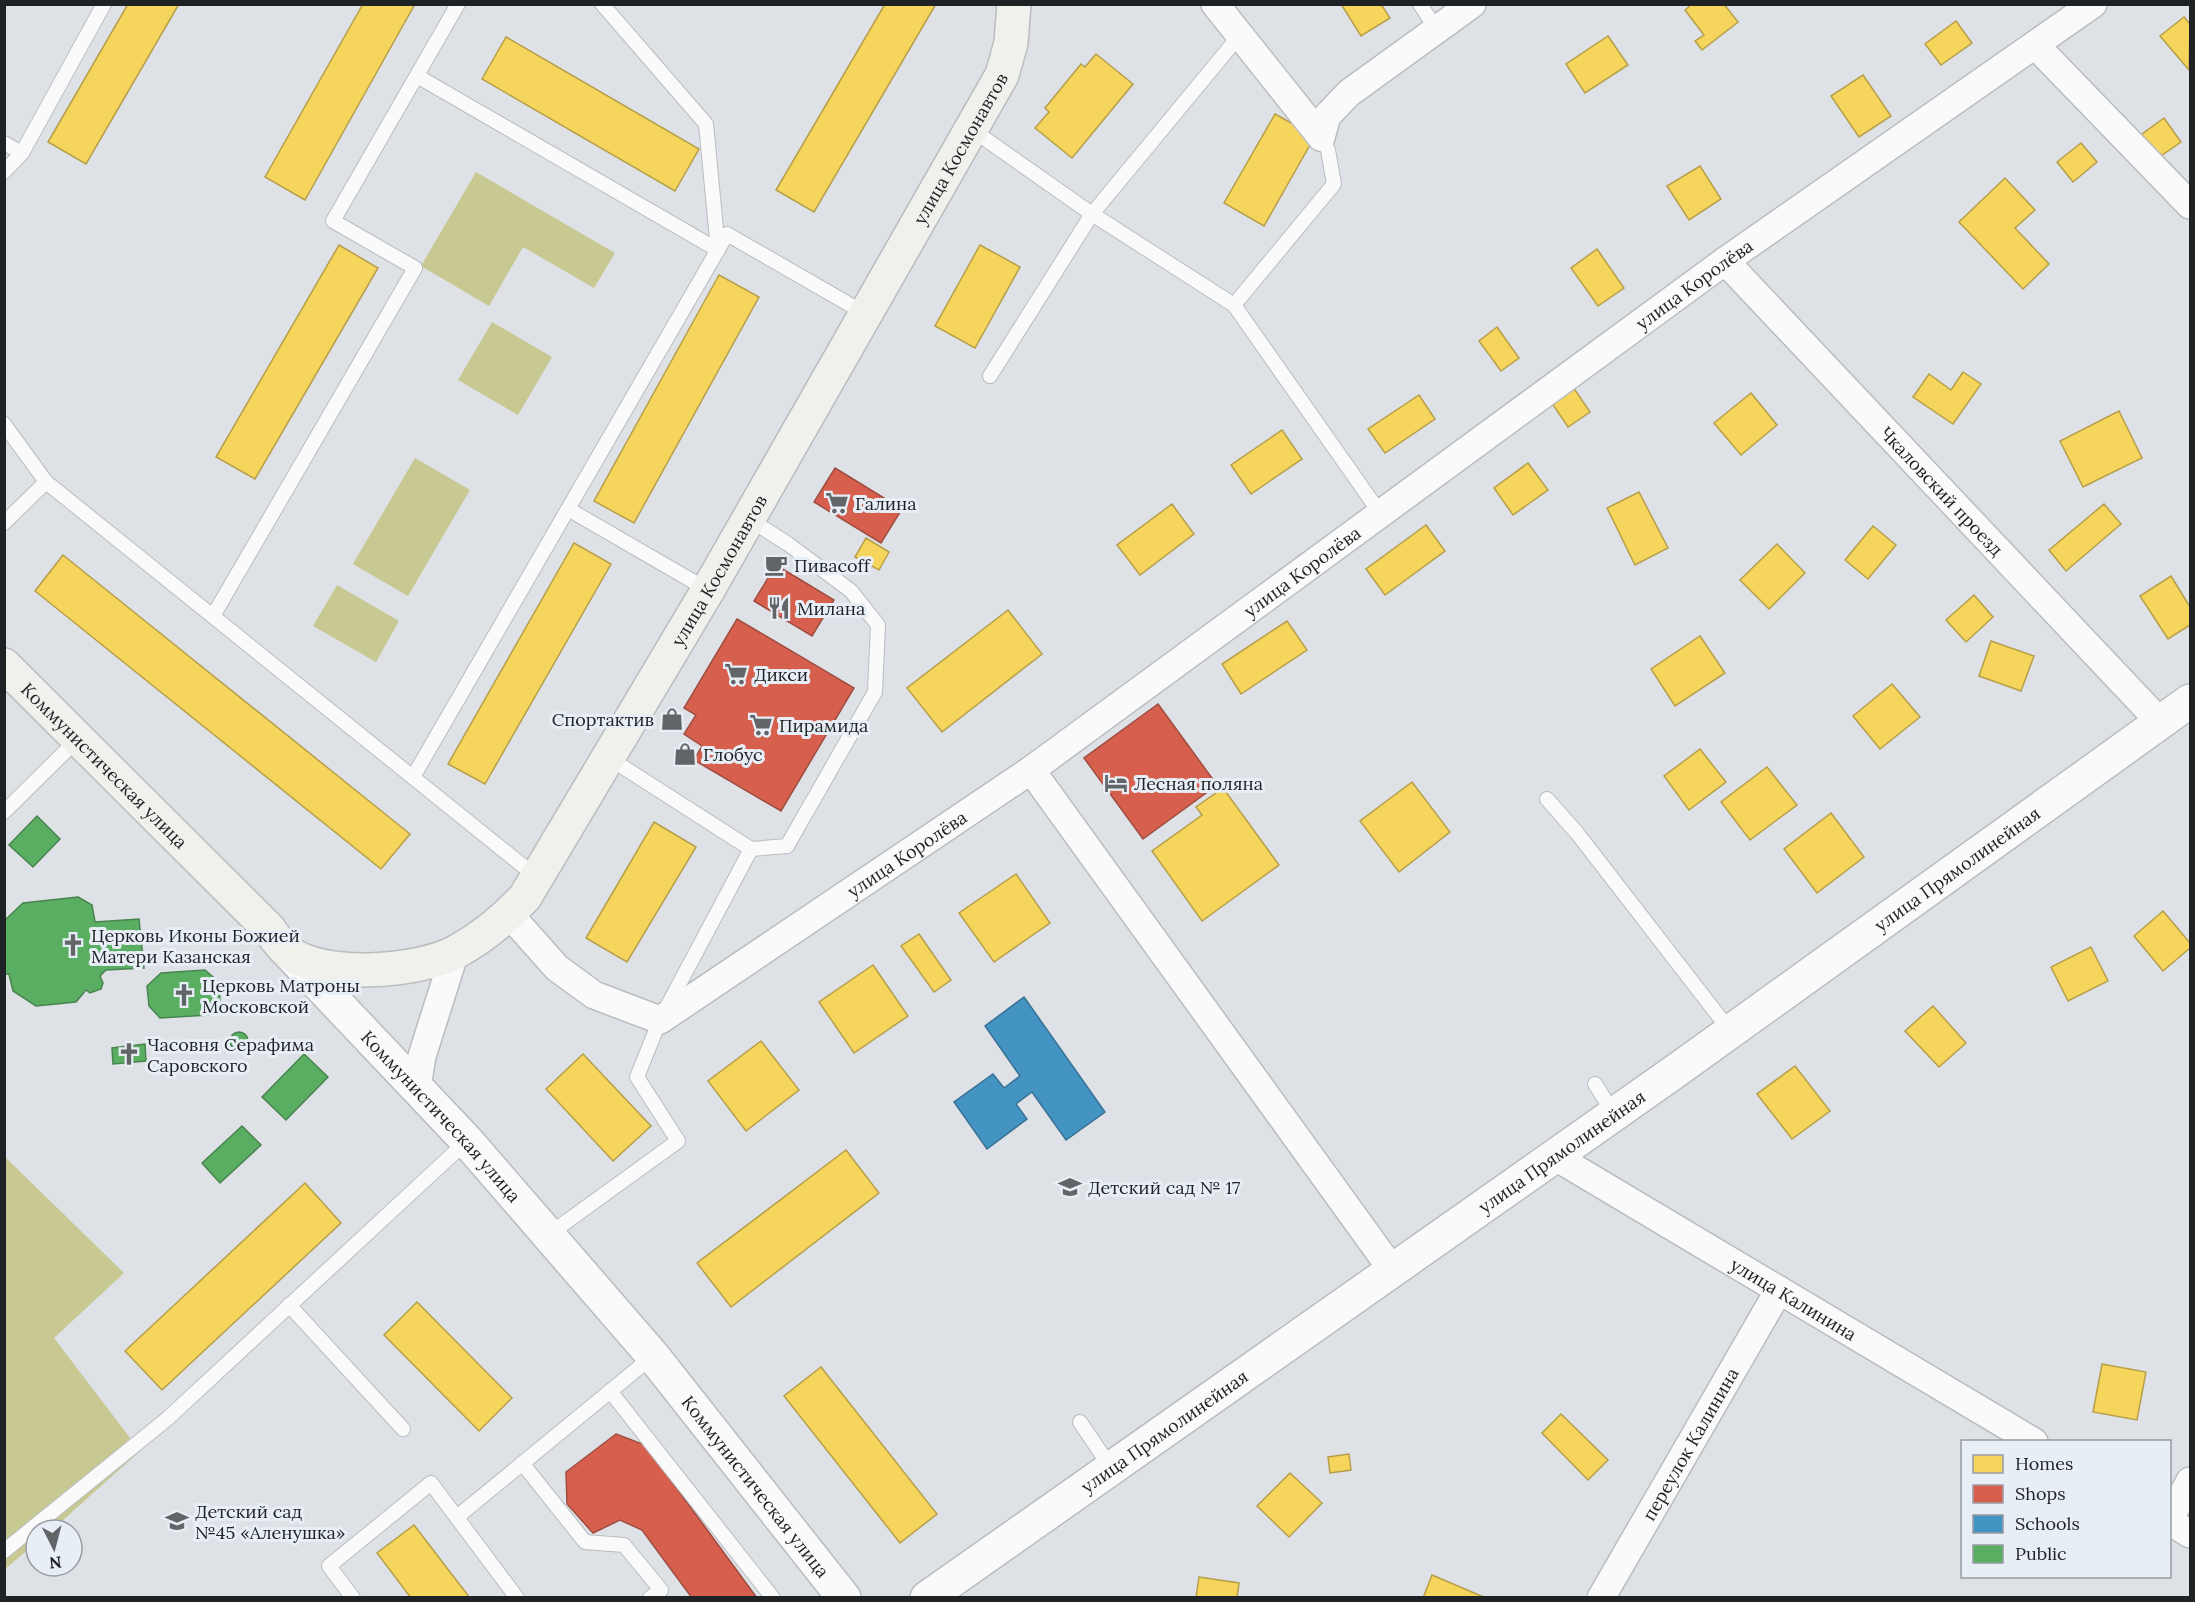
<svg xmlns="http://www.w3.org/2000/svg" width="2195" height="1602" font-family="Lora,serif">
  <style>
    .green { fill: #c7c892 }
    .homes { fill: #f6d55c; stroke: #b69f4b; stroke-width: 1.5 }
    .shops { fill: #d6604d; stroke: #9f4d41; stroke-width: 1.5 }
    .schools { fill: #4393c3; stroke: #387193; stroke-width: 1.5 }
    .public { fill: #5aae61; stroke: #48844f; stroke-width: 1.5 }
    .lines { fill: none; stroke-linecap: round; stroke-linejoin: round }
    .service-casing { stroke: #babdc0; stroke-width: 16 }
    .minor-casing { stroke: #babdc0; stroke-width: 30 }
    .tertiary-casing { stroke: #babdc0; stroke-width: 36 }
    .secondary-casing { stroke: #babdc0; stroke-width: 36 }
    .service { stroke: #fafafb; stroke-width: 14 }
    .minor { stroke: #fafafb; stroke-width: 27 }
    .tertiary { stroke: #fafafb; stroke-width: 33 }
    .secondary { stroke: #f0f0ec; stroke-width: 33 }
    .labels { text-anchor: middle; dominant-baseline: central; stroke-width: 6; stroke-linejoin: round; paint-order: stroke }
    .street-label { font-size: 18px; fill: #1f2224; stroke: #e8eef5 }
    .poi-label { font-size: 18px; fill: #1f2224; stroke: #e8eef5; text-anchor: start }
  </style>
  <rect width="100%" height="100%" fill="#dee1e5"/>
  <g class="green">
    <path d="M 476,172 L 615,253 L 594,288 L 523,247 L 489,306 L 421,266 Z"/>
    <path d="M 492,322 L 552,357 L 518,415 L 458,380 Z"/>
    <path d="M 415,458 L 470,490 L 408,596 L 353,564 Z"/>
    <path d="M 337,585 L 399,621 L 376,662 L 313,626 Z"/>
    <path d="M 4,1156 L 124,1273 L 54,1338 L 140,1451 L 52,1530 L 36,1530 L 36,1543 L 5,1569 Z"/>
  </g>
  <g class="homes">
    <path d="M 128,4 L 179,4 L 86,164 L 48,142 Z"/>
    <path d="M 363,4 L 415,4 L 305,200 L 265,177 Z"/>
    <path d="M 885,4 L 936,4 L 814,212 L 776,190 Z"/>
    <path d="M 1341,4 L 1381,4 L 1390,18 L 1361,36 Z"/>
    <path d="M 1692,4 L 1724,4 L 1738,22 L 1702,50 L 1695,41 L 1704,35 L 1685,10 Z"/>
    <path d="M 2184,17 L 2190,24 L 2189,70 L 2160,36 Z"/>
    <path d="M 1956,21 L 1972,43 L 1941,65 L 1925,44 Z"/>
    <path d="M 1608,36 L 1628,65 L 1585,93 L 1566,64 Z"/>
    <path d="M 506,37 L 699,149 L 675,191 L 482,79 Z"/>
    <path d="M 1096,54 L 1133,84 L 1072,158 L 1035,128 L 1049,112 L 1045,108 L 1081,64 L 1085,67 Z"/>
    <path d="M 1863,75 L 1891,116 L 1859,137 L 1831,96 Z"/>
    <path d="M 1275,114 L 1315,136 L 1264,226 L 1224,203 Z"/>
    <path d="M 2164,118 L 2181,142 L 2155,160 L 2138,137 Z"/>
    <path d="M 2081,143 L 2097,162 L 2073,182 L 2057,162 Z"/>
    <path d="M 1700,166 L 1721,199 L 1689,220 L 1667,186 Z"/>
    <path d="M 2005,178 L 2035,210 L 2015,228 L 2049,264 L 2023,289 L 1959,222 Z"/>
    <path d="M 339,245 L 378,268 L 255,479 L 216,457 Z"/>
    <path d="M 980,245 L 1020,267 L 975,348 L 935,326 Z"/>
    <path d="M 1597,249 L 1624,288 L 1598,306 L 1571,268 Z"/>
    <path d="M 719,275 L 759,297 L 634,523 L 594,501 Z"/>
    <path d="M 1497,327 L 1519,358 L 1501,371 L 1479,341 Z"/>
    <path d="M 1963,372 L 1981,384 L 1953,424 L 1913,397 L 1929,374 L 1951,390 Z"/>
    <path d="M 1573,387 L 1590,412 L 1568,427 L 1551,402 Z"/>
    <path d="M 1751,393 L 1777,425 L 1741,455 L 1714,423 Z"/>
    <path d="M 1419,395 L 1435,419 L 1385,453 L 1368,429 Z"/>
    <path d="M 2119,411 L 2142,458 L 2083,487 L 2060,441 Z"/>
    <path d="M 1282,430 L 1302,459 L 1251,494 L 1231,465 Z"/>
    <path d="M 1528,463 L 1548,490 L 1513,515 L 1494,488 Z"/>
    <path d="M 1639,492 L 1668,548 L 1635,565 L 1607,508 Z"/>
    <path d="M 1172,504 L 1194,534 L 1140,575 L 1117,545 Z"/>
    <path d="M 2104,504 L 2121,524 L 2066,571 L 2049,550 Z"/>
    <path d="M 1426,525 L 1445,551 L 1385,595 L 1366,569 Z"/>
    <path d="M 1873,526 L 1896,545 L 1868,579 L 1845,560 Z"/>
    <path d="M 866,538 L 889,552 L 879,570 L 855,557 Z"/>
    <path d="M 574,543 L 611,564 L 485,784 L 448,764 Z"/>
    <path d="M 1777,544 L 1805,573 L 1769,609 L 1740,580 Z"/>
    <path d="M 63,555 L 410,834 L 381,869 L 35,591 Z"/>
    <path d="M 2171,576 L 2190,607 L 2190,625 L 2168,639 L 2140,596 Z"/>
    <path d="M 1974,595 L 1993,617 L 1966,642 L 1946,620 Z"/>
    <path d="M 1008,610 L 1042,654 L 942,732 L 907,688 Z"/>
    <path d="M 1287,621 L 1307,650 L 1241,694 L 1222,664 Z"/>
    <path d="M 1700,636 L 1725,673 L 1675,706 L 1651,669 Z"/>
    <path d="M 1991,641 L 2034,656 L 2021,691 L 1979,676 Z"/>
    <path d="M 1892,684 L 1920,717 L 1880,749 L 1853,716 Z"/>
    <path d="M 1700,749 L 1726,782 L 1689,810 L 1664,776 Z"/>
    <path d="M 1767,767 L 1797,805 L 1750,840 L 1721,802 Z"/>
    <path d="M 1412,782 L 1450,832 L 1399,872 L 1360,821 Z"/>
    <path d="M 1223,788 L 1279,865 L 1202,921 L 1152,851 L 1202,815 L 1196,807 Z"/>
    <path d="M 1831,813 L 1864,857 L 1817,893 L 1784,849 Z"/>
    <path d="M 654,822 L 696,847 L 627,962 L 586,938 Z"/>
    <path d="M 1016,874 L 1050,923 L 994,962 L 959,913 Z"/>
    <path d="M 2163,911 L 2190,943 L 2190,948 L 2163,971 L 2134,936 Z"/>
    <path d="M 919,934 L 951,980 L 934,992 L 901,946 Z"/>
    <path d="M 2091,947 L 2108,981 L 2068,1001 L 2051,967 Z"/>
    <path d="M 873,965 L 908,1016 L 854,1053 L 819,1002 Z"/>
    <path d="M 1933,1006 L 1966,1043 L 1939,1067 L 1905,1031 Z"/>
    <path d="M 761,1041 L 799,1090 L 746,1131 L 708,1081 Z"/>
    <path d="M 583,1054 L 651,1126 L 613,1161 L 546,1089 Z"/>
    <path d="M 1795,1066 L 1830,1111 L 1792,1139 L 1757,1094 Z"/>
    <path d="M 846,1150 L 879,1193 L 731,1307 L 697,1263 Z"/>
    <path d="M 305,1183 L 341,1223 L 162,1390 L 125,1351 Z"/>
    <path d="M 417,1302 L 512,1398 L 479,1431 L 384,1335 Z"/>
    <path d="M 2102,1364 L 2146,1372 L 2137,1420 L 2093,1412 Z"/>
    <path d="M 821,1367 L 937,1514 L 900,1543 L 784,1396 Z"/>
    <path d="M 1561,1414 L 1608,1460 L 1588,1480 L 1542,1433 Z"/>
    <path d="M 1349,1454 L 1351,1470 L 1330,1473 L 1328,1457 Z"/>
    <path d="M 1290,1473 L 1322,1503 L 1289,1537 L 1257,1506 Z"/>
    <path d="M 414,1525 L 470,1598 L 411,1598 L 377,1553 Z"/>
    <path d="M 1432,1575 L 1486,1598 L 1423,1598 Z"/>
    <path d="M 1199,1577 L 1239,1583 L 1237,1598 L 1196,1597 Z"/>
  </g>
  <g class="shops">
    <path d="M 835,468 L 902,509 L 881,543 L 814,502 Z"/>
    <path d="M 776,565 L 834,600 L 812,636 L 754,601 Z"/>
    <path d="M 737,619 L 854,688 L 781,811 L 694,760 L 702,746 L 684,734 L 696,715 L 684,708 Z"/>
    <path d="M 1158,704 L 1217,785 L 1143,839 L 1084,758 Z"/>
    <path d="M 616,1434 L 645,1445 L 757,1598 L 692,1598 L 642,1530 L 620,1520 L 593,1533 L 567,1504 L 566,1472 Z"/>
  </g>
  <path class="schools" d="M 1024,997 L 1105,1112 L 1066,1140 L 1032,1092 L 1016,1104 L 1027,1119 L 987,1149 L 954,1102 L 993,1074 L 1004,1088 L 1020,1076 L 985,1026 Z"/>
  <g class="public">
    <path d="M 37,816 L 60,839 L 33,867 L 9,845 Z"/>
    <path d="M 78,897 L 92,905 L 95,922 L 139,919 L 144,968 L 106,970 L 100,976 L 103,983 L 101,989 L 90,993 L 86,990 L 76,1002 L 36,1006 L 13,991 L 9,974 L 4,974 L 4,921 L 23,903 Z"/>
    <path d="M 205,970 L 219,982 L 220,1003 L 209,1015 L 160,1018 L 149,1006 L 147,986 L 161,973 Z"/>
    <circle cx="239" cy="1041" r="9"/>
    <path d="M 145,1044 L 146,1061 L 113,1064 L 112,1048 Z"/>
    <path d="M 304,1054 L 328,1077 L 286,1120 L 262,1097 Z"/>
    <path d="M 242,1126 L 261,1145 L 220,1183 L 202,1163 Z"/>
  </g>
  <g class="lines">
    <g class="service-casing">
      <g id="service">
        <path d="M 602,4 L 706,124 L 718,250"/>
        <path d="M 1420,4 L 1436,29"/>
        <path d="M 417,76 L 718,250"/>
        <path d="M 971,129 L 1092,214 L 1234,305 L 1380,513"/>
        <path d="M 4,143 L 22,153"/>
        <path d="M 4,172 L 22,153 L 104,4"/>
        <path d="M 1234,305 L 1334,184 L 1328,150 L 1321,137"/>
        <path d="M 990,376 L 1092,214 L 1240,35"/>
        <path d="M 4,424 L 46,482 L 538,878"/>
        <path d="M 568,509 L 708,590"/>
        <path d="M 749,519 L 788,544 L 851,591 L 878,625 L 875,692 L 787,846 L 751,849"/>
        <path d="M 4,523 L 46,482"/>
        <path d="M 213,616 L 415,268 L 333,221 L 458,4"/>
        <path d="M 413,777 L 727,234 L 866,314"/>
        <path d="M 1547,799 L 1577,833 L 1731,1032"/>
        <path d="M 4,812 L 78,739"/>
        <path d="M 1595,1084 L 1614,1114"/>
        <path d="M 548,1235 L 678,1141 L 637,1077 L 660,1020 L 751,849 L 609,758"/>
        <path d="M 289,1305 L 403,1429"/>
        <path d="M 610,1391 L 773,1598"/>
        <path d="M 1080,1422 L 1111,1468"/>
        <path d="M 522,1463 L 585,1542 L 624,1545 L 661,1590 L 650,1598"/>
        <path d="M 457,1517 L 653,1356"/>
        <path d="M 4,1551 L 167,1419 L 467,1141"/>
        <path d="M 353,1598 L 329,1566 L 431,1483 L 517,1598"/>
      </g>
    </g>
    <g class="minor-casing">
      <g id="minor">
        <path d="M 1215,4 L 1321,137"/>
        <path d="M 2035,45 L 2190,205"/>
        <path d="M 1321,137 L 1327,116 L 1349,93 L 1472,4"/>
        <path id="s1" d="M 1725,261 L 2160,722"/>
        <path d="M 1031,770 L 1393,1271"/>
        <path id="s2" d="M 509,914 L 557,968 L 594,995 L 660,1020 L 1031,770 L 1725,261 L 2093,4"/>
        <path d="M 417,1087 L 422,1056 L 455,952"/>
        <path id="s3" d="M 1554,1156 L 2034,1442"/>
        <path d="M 2170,1518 L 2190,1481"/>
        <path d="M 2170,1522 L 2190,1534"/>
        <path id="s4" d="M 1601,1598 L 1779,1290"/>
      </g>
    </g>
    <g class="tertiary-casing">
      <g id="tertiary">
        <path id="s5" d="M 287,951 L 467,1141 L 653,1356 L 844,1598"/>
        <path id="s6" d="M 927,1598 L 1677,1070 L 2190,701"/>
      </g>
    </g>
    <g class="secondary-casing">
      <g id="secondary">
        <path id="s7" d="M 4,665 L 269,929 C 274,936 280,945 287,951 C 322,980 418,972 456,952 C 481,938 506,918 525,897 L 708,590 L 1002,75 L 1011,43 L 1014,4"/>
      </g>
    </g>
    <use href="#service" class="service"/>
    <use href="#minor" class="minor"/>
    <use href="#tertiary" class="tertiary"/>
    <use href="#secondary" class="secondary"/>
  </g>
  <defs>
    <g id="supermarket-bare" transform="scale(1.8)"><path d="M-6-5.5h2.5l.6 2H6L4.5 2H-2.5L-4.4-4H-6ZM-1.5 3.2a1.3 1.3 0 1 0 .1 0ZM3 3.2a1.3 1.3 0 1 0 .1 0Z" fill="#626568" stroke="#e8eef5" stroke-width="2.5" paint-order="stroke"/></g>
    <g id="cafe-bare" transform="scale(1.8)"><path d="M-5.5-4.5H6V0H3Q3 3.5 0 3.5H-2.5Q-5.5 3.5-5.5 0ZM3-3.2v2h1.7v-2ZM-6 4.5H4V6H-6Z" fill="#626568" stroke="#e8eef5" stroke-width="2.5" paint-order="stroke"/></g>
    <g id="restaurant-bare" transform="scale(1.8)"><path d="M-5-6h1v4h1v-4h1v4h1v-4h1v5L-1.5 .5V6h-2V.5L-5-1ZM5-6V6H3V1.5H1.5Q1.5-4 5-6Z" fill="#626568" stroke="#e8eef5" stroke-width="2.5" paint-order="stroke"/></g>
    <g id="shop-bare" transform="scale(1.8)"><path d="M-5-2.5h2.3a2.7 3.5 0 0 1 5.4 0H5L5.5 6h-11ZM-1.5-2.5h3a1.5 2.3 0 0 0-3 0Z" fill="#626568" stroke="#e8eef5" stroke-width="2.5" paint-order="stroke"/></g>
    <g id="hotel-bare" transform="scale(1.8)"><path d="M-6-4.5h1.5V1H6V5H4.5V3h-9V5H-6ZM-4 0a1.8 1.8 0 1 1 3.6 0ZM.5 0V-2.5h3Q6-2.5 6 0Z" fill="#626568" stroke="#e8eef5" stroke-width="2.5" paint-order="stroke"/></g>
    <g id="church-bare" transform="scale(1.8)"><path d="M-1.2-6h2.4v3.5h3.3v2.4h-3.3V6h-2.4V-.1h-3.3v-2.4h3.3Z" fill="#626568" stroke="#e8eef5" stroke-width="2.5" paint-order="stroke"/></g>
    <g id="school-bare" transform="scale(1.8)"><path d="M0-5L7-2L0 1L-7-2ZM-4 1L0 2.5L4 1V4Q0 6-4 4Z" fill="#626568" stroke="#e8eef5" stroke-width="2.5" paint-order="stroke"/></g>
  </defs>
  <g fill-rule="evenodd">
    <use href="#supermarket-bare" x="837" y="503"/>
    <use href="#cafe-bare" x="776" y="565"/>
    <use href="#restaurant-bare" x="779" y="608"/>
    <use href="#supermarket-bare" x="736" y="674"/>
    <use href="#shop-bare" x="672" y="719"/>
    <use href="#supermarket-bare" x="761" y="725"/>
    <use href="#shop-bare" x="685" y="754"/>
    <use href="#hotel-bare" x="1116" y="783"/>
    <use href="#church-bare" x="73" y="945"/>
    <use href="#church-bare" x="184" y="995"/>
    <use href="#church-bare" x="129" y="1054"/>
    <use href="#school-bare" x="1070" y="1187"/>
    <use href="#school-bare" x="177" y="1521"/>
  </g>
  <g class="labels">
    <g class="street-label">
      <text stroke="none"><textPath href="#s7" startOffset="1532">улица Космонавтов</textPath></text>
      <text stroke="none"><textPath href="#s2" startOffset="1458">улица Королёва</textPath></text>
      <text stroke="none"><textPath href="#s1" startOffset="316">Чкаловский проезд</textPath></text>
      <text stroke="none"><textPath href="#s7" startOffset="1046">улица Космонавтов</textPath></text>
      <text stroke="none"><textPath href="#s2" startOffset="972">улица Королёва</textPath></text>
      <text stroke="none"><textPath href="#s7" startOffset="142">Коммунистическая улица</textPath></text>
      <text stroke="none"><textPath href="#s2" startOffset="486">улица Королёва</textPath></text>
      <text stroke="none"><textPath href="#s6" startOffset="1262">улица Прямолинейная</textPath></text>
      <text stroke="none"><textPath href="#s5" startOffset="226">Коммунистическая улица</textPath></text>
      <text stroke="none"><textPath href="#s6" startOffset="776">улица Прямолинейная</textPath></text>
      <text stroke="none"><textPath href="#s3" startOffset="279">улица Калинина</textPath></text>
      <text stroke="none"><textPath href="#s6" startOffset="290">улица Прямолинейная</textPath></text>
      <text stroke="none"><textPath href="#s4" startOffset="178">переулок Калинина</textPath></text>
      <text stroke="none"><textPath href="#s5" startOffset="712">Коммунистическая улица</textPath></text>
    </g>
    <g class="poi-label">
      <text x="855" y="503">Галина</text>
      <text x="794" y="565">Пивасоff</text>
      <text x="797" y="608">Милана</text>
      <text x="754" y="674">Дикси</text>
      <text x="654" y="719" text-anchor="end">Спортактив</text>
      <text x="779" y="725">Пирамида</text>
      <text x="703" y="754">Глобус</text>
      <text x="1134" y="783">Лесная поляна</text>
      <text x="91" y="935">Церковь Иконы Божией<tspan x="91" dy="21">Матери Казанская</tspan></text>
      <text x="202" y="985">Церковь Матроны<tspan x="202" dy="21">Московской</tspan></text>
      <text x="147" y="1044">Часовня Серафима<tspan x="147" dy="21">Саровского</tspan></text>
      <text x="1088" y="1187">Детский сад № 17</text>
      <text x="195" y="1511">Детский сад<tspan x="195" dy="21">№45 «Аленушка»</tspan></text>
    </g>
  </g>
  <rect width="2195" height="1602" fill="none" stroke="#1f2224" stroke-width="12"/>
  <rect x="1961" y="1440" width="210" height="138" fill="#e8eef5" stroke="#989ca1" stroke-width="1.5"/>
  <rect x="1973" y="1455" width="30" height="18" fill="#f6d55c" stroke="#989ca1" stroke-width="1.5"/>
  <text x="2015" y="1470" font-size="18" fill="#1f2224">Homes</text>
  <rect x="1973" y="1485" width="30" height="18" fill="#d6604d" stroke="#989ca1" stroke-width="1.5"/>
  <text x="2015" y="1500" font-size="18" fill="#1f2224">Shops</text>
  <rect x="1973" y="1515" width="30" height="18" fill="#4393c3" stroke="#989ca1" stroke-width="1.5"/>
  <text x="2015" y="1530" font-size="18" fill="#1f2224">Schools</text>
  <rect x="1973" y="1545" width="30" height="18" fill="#5aae61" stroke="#989ca1" stroke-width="1.5"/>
  <text x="2015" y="1560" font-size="18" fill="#1f2224">Public</text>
  <g transform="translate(54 1548) rotate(174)"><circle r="28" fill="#e8eef5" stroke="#989ca1" stroke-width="1.5"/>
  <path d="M0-4.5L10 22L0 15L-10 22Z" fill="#626568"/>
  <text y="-9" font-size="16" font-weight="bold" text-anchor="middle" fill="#1f2224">N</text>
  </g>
</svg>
